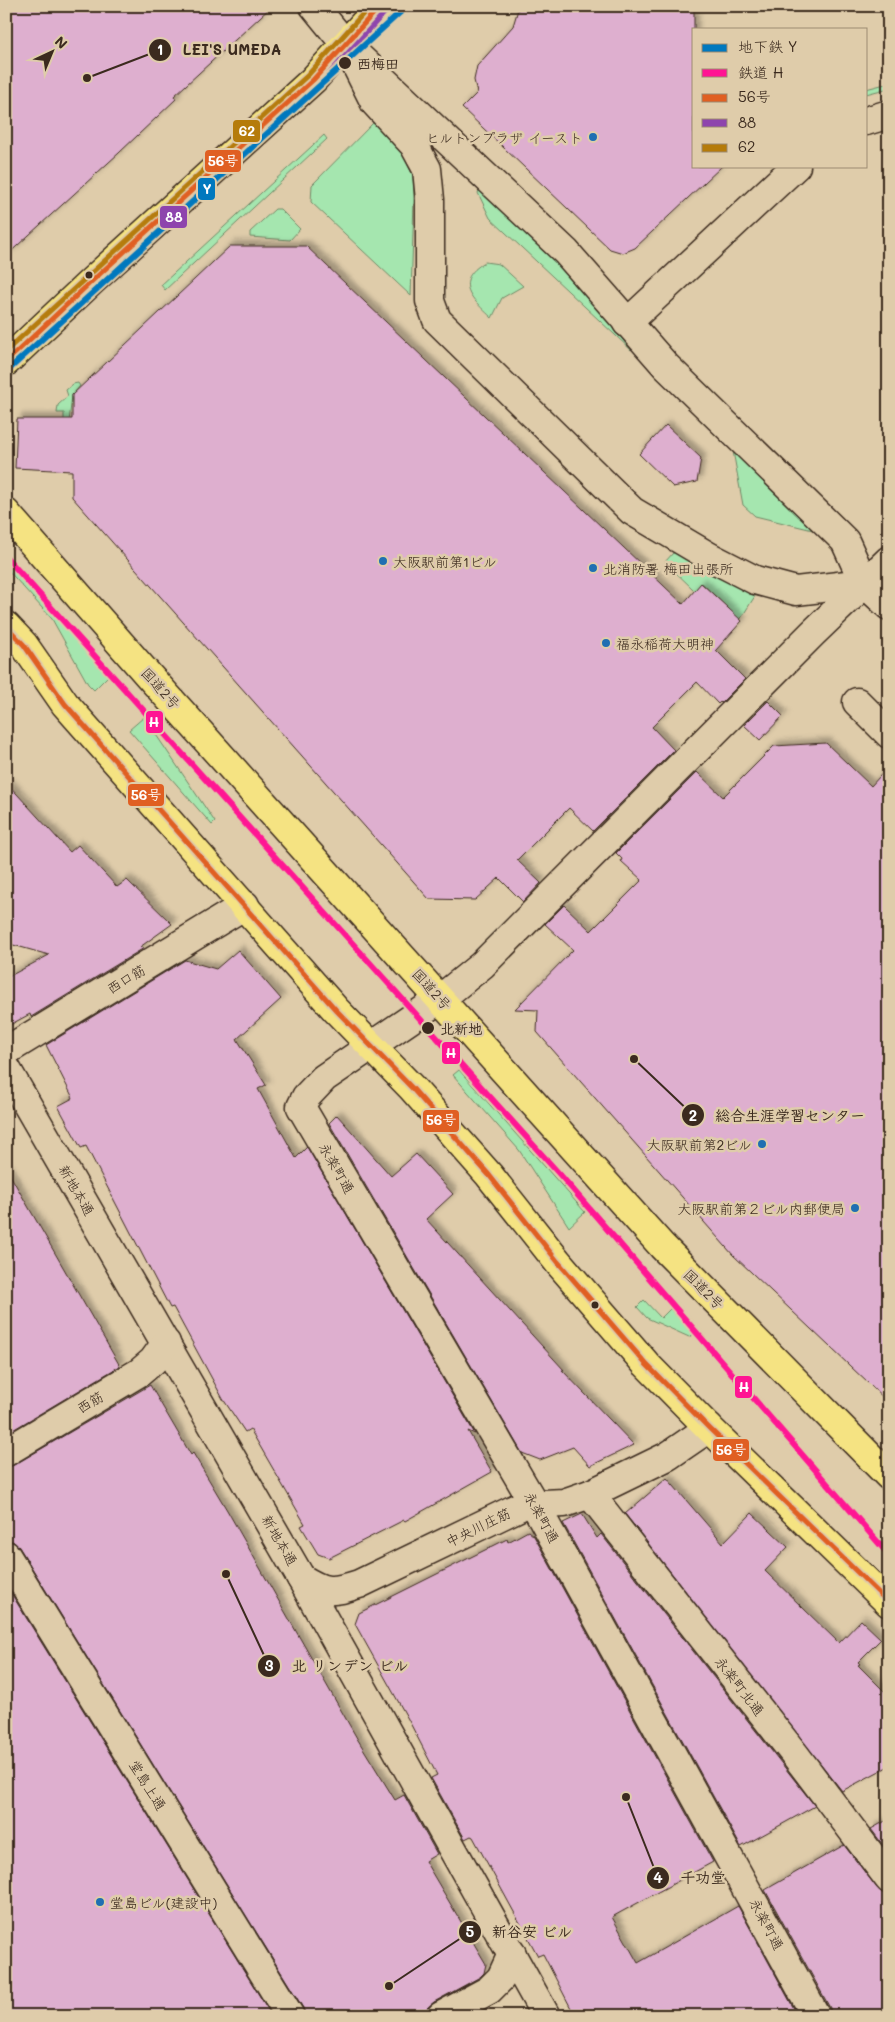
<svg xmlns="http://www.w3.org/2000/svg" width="895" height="2022" font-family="Mali,'Klee One',sans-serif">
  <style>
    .green { fill: #a5e6af; stroke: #708866 }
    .building { fill: #deafcf; stroke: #3b2a1e; filter: url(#shadow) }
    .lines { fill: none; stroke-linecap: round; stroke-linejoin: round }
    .minor-casing { stroke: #3b2a1e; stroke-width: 31 }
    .major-casing { stroke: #3b2a1e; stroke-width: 31 }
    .highway-casing { stroke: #3b2a1e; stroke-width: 31 }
    .minor { stroke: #dfccaa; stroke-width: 28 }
    .major { stroke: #f5e382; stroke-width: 28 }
    .highway { stroke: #f5e382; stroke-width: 28 }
    .bus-1-casing { stroke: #dfccaa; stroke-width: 9 }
    .bus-2-casing { stroke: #dfccaa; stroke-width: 9 }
    .bus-3-casing { stroke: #dfccaa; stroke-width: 9 }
    .bus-1 { stroke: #e05f22; stroke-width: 5 }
    .bus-2 { stroke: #8e44ad; stroke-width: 5 }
    .bus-3 { stroke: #b57b0a; stroke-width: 5 }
    .rail-1-casing { stroke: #dfccaa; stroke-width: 10 }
    .rail-1 { stroke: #ff1493; stroke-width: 6 }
    .metro-1-casing { stroke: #dfccaa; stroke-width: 10 }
    .metro-1 { stroke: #0078be; stroke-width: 6 }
    .stop-dot { fill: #3b2a1e; stroke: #dfccaa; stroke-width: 2 }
    .poi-dot { fill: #1f6fb2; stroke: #dfccaa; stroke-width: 2 }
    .labels { text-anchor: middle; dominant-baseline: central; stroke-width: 5; stroke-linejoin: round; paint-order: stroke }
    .stop-label { font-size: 14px; font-weight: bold; fill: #3b2a1e; stroke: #dfccaa; text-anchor: start }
    .poi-label { font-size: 14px; fill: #3b2a1e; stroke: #dfccaa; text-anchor: start }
    .street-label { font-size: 14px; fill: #3b2a1e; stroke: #dfccaa }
    .leader { fill: none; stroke: #3b2a1e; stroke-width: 2 }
    .callout-dot { fill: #3b2a1e; stroke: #dfccaa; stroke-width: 2 }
    .mark-label { font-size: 15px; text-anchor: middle; font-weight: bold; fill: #fff }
    .callout-label { font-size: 15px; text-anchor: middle; font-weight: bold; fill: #3b2a1e; stroke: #dfccaa; stroke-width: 5; stroke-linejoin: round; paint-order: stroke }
    .line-badge { stroke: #dfccaa; stroke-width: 2 }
    .badge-label { font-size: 14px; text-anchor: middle; font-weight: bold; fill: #fff }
  </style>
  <defs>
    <filter id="shadow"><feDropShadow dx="4.5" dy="-4.5" stdDeviation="2.5" flood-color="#0004"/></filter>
  </defs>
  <rect width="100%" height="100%" fill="#dfccaa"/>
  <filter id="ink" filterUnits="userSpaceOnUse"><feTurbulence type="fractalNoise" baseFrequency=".02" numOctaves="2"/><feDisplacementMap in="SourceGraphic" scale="10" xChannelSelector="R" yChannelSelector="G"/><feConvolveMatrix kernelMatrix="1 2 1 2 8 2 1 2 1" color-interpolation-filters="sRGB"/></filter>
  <g filter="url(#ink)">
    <g class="green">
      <path d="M 889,83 L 889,88 L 866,94 L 866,89 Z"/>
      <path d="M 375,121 L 403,154 L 413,176 L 414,200 L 411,296 L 311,202 L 312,185 Z"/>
      <path d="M 324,135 L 327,139 L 165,290 L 161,285 Z"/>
      <path d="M 480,188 L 547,245 L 631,350 L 490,218 L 478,193 Z"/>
      <path d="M 275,209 L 280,209 L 300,229 L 290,240 L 250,237 L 250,232 Z"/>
      <path d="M 485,262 L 499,264 L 523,286 L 502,298 L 492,318 C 472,299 452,282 485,262 Z"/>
      <path d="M 78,383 L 80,386 L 72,395 L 67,440 L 64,430 L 64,413 L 57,413 L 58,405 L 68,396 L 66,390 L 73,384 Z"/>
      <path d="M 733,451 L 817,531 L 755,516 L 743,505 Z"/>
      <path d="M 683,552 L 712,573 L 755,596 L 740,620 L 702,583 L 695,591 L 665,562 L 673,553 Z"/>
      <path d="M 6,556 L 110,674 L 94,690 L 88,684 L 52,619 L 6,568 Z"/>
      <path d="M 144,717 L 215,822 L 212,825 L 129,730 Z"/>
      <path d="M 459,1070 L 585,1212 L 569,1227 L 519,1150 L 453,1075 Z"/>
      <path d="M 644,1300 L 661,1318 L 670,1309 L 694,1334 L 689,1337 L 647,1318 L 637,1307 Z"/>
    </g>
    <g class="building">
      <path d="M 6,6 L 272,6 L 174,96 L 176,99 L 119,153 L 6,256 Z"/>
      <path d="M 519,6 L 694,6 L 694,166 L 722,166 L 635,248 L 623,253 L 610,249 L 462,108 L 477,93 L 474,80 L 477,66 L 513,26 Z"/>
      <path d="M 230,246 L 306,246 L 683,604 L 701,583 L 742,621 L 716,650 L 745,679 L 721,703 L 720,702 L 718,704 L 697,682 L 652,727 L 674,750 L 593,831 L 569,808 L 517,860 L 541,883 L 523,902 L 499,878 L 475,900 L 429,899 L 72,497 L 72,471 L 15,468 L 17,419 L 72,419 L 72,395 Z"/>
      <path d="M 666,425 L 701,458 L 697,482 L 673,487 L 639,454 Z"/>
      <path d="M 768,701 L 783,716 L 760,740 L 744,725 Z"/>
      <path d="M 826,743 L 871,786 L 889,766 L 889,1403 L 733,1255 L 537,1032 L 538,1010 L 515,1009 L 573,950 L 545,924 L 564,905 L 591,931 L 642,880 L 621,861 L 622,859 L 616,853 L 697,772 L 723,797 L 774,746 Z"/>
      <path d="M 6,782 L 70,852 L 78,845 L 117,887 L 127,880 L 172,924 L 140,947 L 144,948 L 31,1017 L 30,1014 L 6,1027 L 6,978 L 49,955 L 6,943 Z"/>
      <path d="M 238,950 L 281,999 L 237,1039 L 266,1085 L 258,1089 L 296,1158 L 307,1147 L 475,1434 L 468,1431 L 492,1472 L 405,1521 L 404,1520 L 329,1558 L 318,1554 L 301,1526 L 305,1524 L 250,1429 L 245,1432 L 223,1399 L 173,1307 L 170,1308 L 86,1146 L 81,1148 L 58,1106 L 73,1098 L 46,1045 L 185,960 L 216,969 Z"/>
      <path d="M 337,1115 L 391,1176 L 416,1154 L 453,1194 L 426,1219 L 564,1370 L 562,1370 L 634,1445 L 590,1466 L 573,1447 L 540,1460 L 522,1453 L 329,1123 Z"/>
      <path d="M 6,1168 L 120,1366 L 6,1434 Z"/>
      <path d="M 150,1385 L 191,1455 L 193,1453 L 227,1510 L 358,1740 L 395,1800 L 404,1795 L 437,1854 L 425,1861 L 486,1964 L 484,1973 L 480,1977 L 434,2002 L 427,2008 L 425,2016 L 306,2016 L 303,2008 L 19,1547 L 14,1542 L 6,1539 L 6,1468 L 14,1465 Z"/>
      <path d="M 667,1478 L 723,1543 L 752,1513 L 788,1547 L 765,1571 L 839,1643 L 861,1620 L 881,1639 L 858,1662 L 860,1664 L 858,1665 L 889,1696 L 889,1766 L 842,1791 L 625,1514 Z"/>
      <path d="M 582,1514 L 597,1538 L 601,1534 L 815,1806 L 741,1847 L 563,1523 Z"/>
      <path d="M 528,1531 L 534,1536 L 713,1862 L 612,1917 L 638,1963 L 738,1906 L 798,2016 L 575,2016 L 543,1954 L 538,1956 L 473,1837 L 471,1836 L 465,1839 L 431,1778 L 437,1775 L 408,1719 L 355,1624 L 359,1613 L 507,1539 L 508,1542 Z"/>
      <path d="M 6,1585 L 272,2016 L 6,2016 Z"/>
      <path d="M 889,1819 L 889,1853 L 871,1829 Z"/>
      <path d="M 844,1845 L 877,1888 L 882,1893 L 889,1894 L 889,2016 L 832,2016 L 830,2008 L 765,1890 Z"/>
    </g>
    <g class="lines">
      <g class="minor-casing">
        <g id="minor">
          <path d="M 314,6 L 345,44 L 566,252 L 666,366 L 845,541 L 864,583 L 889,606"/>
          <path d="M 354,61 L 375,103 L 414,145 L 427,169 L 430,200 L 430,301 L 437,320 L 632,511 L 710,557 L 755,580 L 796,591 L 864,583"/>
          <path d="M 866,121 L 889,114"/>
          <path d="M 627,323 L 796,166"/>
          <path d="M 857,702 L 889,734"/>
          <path d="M 6,1051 L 245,905"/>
          <path d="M 6,1068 L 301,1578 L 546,2016"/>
          <path d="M 6,1452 L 140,1372 L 153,1361 L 166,1343"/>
          <path d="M 590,1494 L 796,1756 L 889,1879"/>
          <path d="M 6,1555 L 290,2016"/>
          <path d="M 301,1578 C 325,1593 331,1593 359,1584 L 523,1505 L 564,1503 L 590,1494 L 668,1456 L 709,1428"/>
          <path d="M 441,2016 L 489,1990 L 501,1978 L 512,1954"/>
          <path d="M 816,2016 L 535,1505 L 301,1107 L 306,1097 L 324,1078 L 440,999 L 482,965 L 813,633 L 889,560"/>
        </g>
      </g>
      <g class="major-casing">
        <path id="major" d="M 6,362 L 92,281 L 313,80 L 380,6"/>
      </g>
      <g class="highway-casing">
        <g id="highway">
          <path d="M 6,513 L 149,676 L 662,1246 L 889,1476"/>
          <path d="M 6,626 L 24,645 L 65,704 L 336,1010 L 412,1088 L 489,1175 L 558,1262 L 646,1364 L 709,1428 L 889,1603"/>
        </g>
      </g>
      <use href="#minor" class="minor"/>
      <use href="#major" class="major"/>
      <use href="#highway" class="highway"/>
      <g class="bus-1-casing">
        <g id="bus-1">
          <path d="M 6,362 L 92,281 L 313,80 L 380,6"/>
          <path d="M 6,626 L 24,645 L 65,704 L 336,1010 L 412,1088 L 489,1175 L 558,1262 L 646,1364 L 709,1428 L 889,1603"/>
        </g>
      </g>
      <g class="bus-2-casing">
        <path id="bus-2" d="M 11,367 L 97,287 L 318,86 L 386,11"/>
      </g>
      <g class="bus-3-casing">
        <path id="bus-3" d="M 6,351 L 308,75 L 370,6"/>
      </g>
      <use href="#bus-1" class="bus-1"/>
      <use href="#bus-2" class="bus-2"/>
      <use href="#bus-3" class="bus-3"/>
      <g class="rail-1-casing">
        <path id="rail-1" d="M 6,557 L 562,1177 L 889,1555"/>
      </g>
      <use href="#rail-1" class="rail-1"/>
      <g class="metro-1-casing">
        <path id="metro-1" d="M 6,372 L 407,6"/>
      </g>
      <use href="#metro-1" class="metro-1"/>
    </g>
  </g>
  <g class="stop-dot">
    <circle cx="345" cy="63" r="7"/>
    <circle cx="89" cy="275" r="4.5"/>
    <circle cx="428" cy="1028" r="7"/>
    <circle cx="595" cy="1305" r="4.5"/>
  </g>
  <g class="poi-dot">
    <circle cx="593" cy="137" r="5"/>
    <circle cx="383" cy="561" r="5"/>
    <circle cx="593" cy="568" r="5"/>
    <circle cx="606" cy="643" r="5"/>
    <circle cx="762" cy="1144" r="5"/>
    <circle cx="855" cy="1208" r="5"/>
    <circle cx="100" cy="1902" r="5"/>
  </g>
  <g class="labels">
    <g class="stop-label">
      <text x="357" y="63">西梅田</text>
      <text x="440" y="1028">北新地</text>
    </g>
    <g class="poi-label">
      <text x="583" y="137" text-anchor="end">ヒルトンプラザ イースト</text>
      <text x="393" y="561">大阪駅前第1ビル</text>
      <text x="603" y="568">北消防署 梅田出張所</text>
      <text x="616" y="643">福永稲荷大明神</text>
      <text x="752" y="1144" text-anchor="end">大阪駅前第2ビル</text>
      <text x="845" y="1208" text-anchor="end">大阪駅前第２ビル内郵便局</text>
      <text x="110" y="1902">堂島ビル(建設中)</text>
    </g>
    <g class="street-label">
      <text transform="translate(161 688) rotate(48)">国道2号</text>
      <text transform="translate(126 979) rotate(-31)">西口筋</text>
      <text transform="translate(432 989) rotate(48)">国道2号</text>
      <text transform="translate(337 1168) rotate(60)">永楽町通</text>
      <text transform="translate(77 1190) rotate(60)">新地本通</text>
      <text transform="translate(704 1289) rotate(45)">国道2号</text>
      <text transform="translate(90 1402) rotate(-31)">西筋</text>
      <text transform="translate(542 1517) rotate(61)">永楽町通</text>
      <text transform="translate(478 1527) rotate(-26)">中央川庄筋</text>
      <text transform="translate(280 1540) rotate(60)">新地本通</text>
      <text transform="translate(740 1686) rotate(52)">永楽町北通</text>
      <text transform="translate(148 1785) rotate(58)">堂島上通</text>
      <text transform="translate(767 1924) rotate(62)">永楽町通</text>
    </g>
  </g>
  <path class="leader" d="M87 78L160 50M634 1059L693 1115M226 1574L269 1666M626 1797L658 1878M389 1986L470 1932"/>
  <g class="callout-dot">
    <circle cx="87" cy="78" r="5"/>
    <circle cx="634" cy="1059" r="5"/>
    <circle cx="226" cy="1574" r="5"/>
    <circle cx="626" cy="1797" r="5"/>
    <circle cx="389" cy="1986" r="5"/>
    <circle cx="160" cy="50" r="12"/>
    <circle cx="693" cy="1115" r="12"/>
    <circle cx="269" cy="1666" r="12"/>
    <circle cx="658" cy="1878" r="12"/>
    <circle cx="470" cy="1932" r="12"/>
  </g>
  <g class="mark-label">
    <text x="160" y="55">1</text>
    <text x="693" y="1121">2</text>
    <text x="269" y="1671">3</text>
    <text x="658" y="1883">4</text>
    <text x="470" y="1937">5</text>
  </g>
  <g class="callout-label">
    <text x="232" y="55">LEI'S UMEDA</text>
    <text x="790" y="1121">総合生涯学習センター</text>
    <text x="350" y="1671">北 リンデン ビル</text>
    <text x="703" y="1883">千功堂</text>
    <text x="532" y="1937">新谷安 ビル</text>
  </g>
  <g class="line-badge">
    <rect x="232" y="119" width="29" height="24" rx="5" fill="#b57b0a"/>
    <rect x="204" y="149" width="38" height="24" rx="5" fill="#e05f22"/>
    <rect x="197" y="177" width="19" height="24" rx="5" fill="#0078be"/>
    <rect x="159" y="205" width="29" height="24" rx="5" fill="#8e44ad"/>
    <rect x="145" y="710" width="19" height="24" rx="5" fill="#ff1493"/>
    <rect x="127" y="783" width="38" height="24" rx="5" fill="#e05f22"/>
    <rect x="441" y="1041" width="20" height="24" rx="5" fill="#ff1493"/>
    <rect x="422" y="1109" width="38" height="24" rx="5" fill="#e05f22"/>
    <rect x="734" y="1375" width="19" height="24" rx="5" fill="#ff1493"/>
    <rect x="712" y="1438" width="38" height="24" rx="5" fill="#e05f22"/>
  </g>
  <g class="badge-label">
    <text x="247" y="136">62</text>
    <text x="223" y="166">56号</text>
    <text x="207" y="194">Y</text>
    <text x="174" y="222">88</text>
    <text x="154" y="727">H</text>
    <text x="146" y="800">56号</text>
    <text x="451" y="1058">H</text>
    <text x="441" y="1125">56号</text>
    <text x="744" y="1392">H</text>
    <text x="731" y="1455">56号</text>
  </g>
  <rect width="895" height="2022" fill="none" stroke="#dfccaa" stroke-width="25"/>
  <rect x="12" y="12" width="870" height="1997" fill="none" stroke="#3b2a1e" stroke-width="2" filter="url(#ink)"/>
  <rect x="692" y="28" width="175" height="140" fill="#dfccaa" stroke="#9d8b72"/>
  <rect x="702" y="44" width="25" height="8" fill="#0078be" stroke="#9d8b72"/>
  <text x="738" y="52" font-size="15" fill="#3b2a1e">地下鉄 Y</text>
  <rect x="702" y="69" width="25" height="8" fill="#ff1493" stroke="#9d8b72"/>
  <text x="738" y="78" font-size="15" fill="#3b2a1e">鉄道 H</text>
  <rect x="702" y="94" width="25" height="8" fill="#e05f22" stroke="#9d8b72"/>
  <text x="738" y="102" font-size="15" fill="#3b2a1e">56号</text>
  <rect x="702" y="119" width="25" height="8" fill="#8e44ad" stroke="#9d8b72"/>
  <text x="738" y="128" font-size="15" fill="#3b2a1e">88</text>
  <rect x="702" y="144" width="25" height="8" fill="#b57b0a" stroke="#9d8b72"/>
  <text x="738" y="152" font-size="15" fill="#3b2a1e">62</text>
  <g transform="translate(52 52) rotate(44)" stroke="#dfccaa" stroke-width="4" paint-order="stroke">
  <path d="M0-4L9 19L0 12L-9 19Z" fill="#3b2a1e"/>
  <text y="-8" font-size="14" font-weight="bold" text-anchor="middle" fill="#3b2a1e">N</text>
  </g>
</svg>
